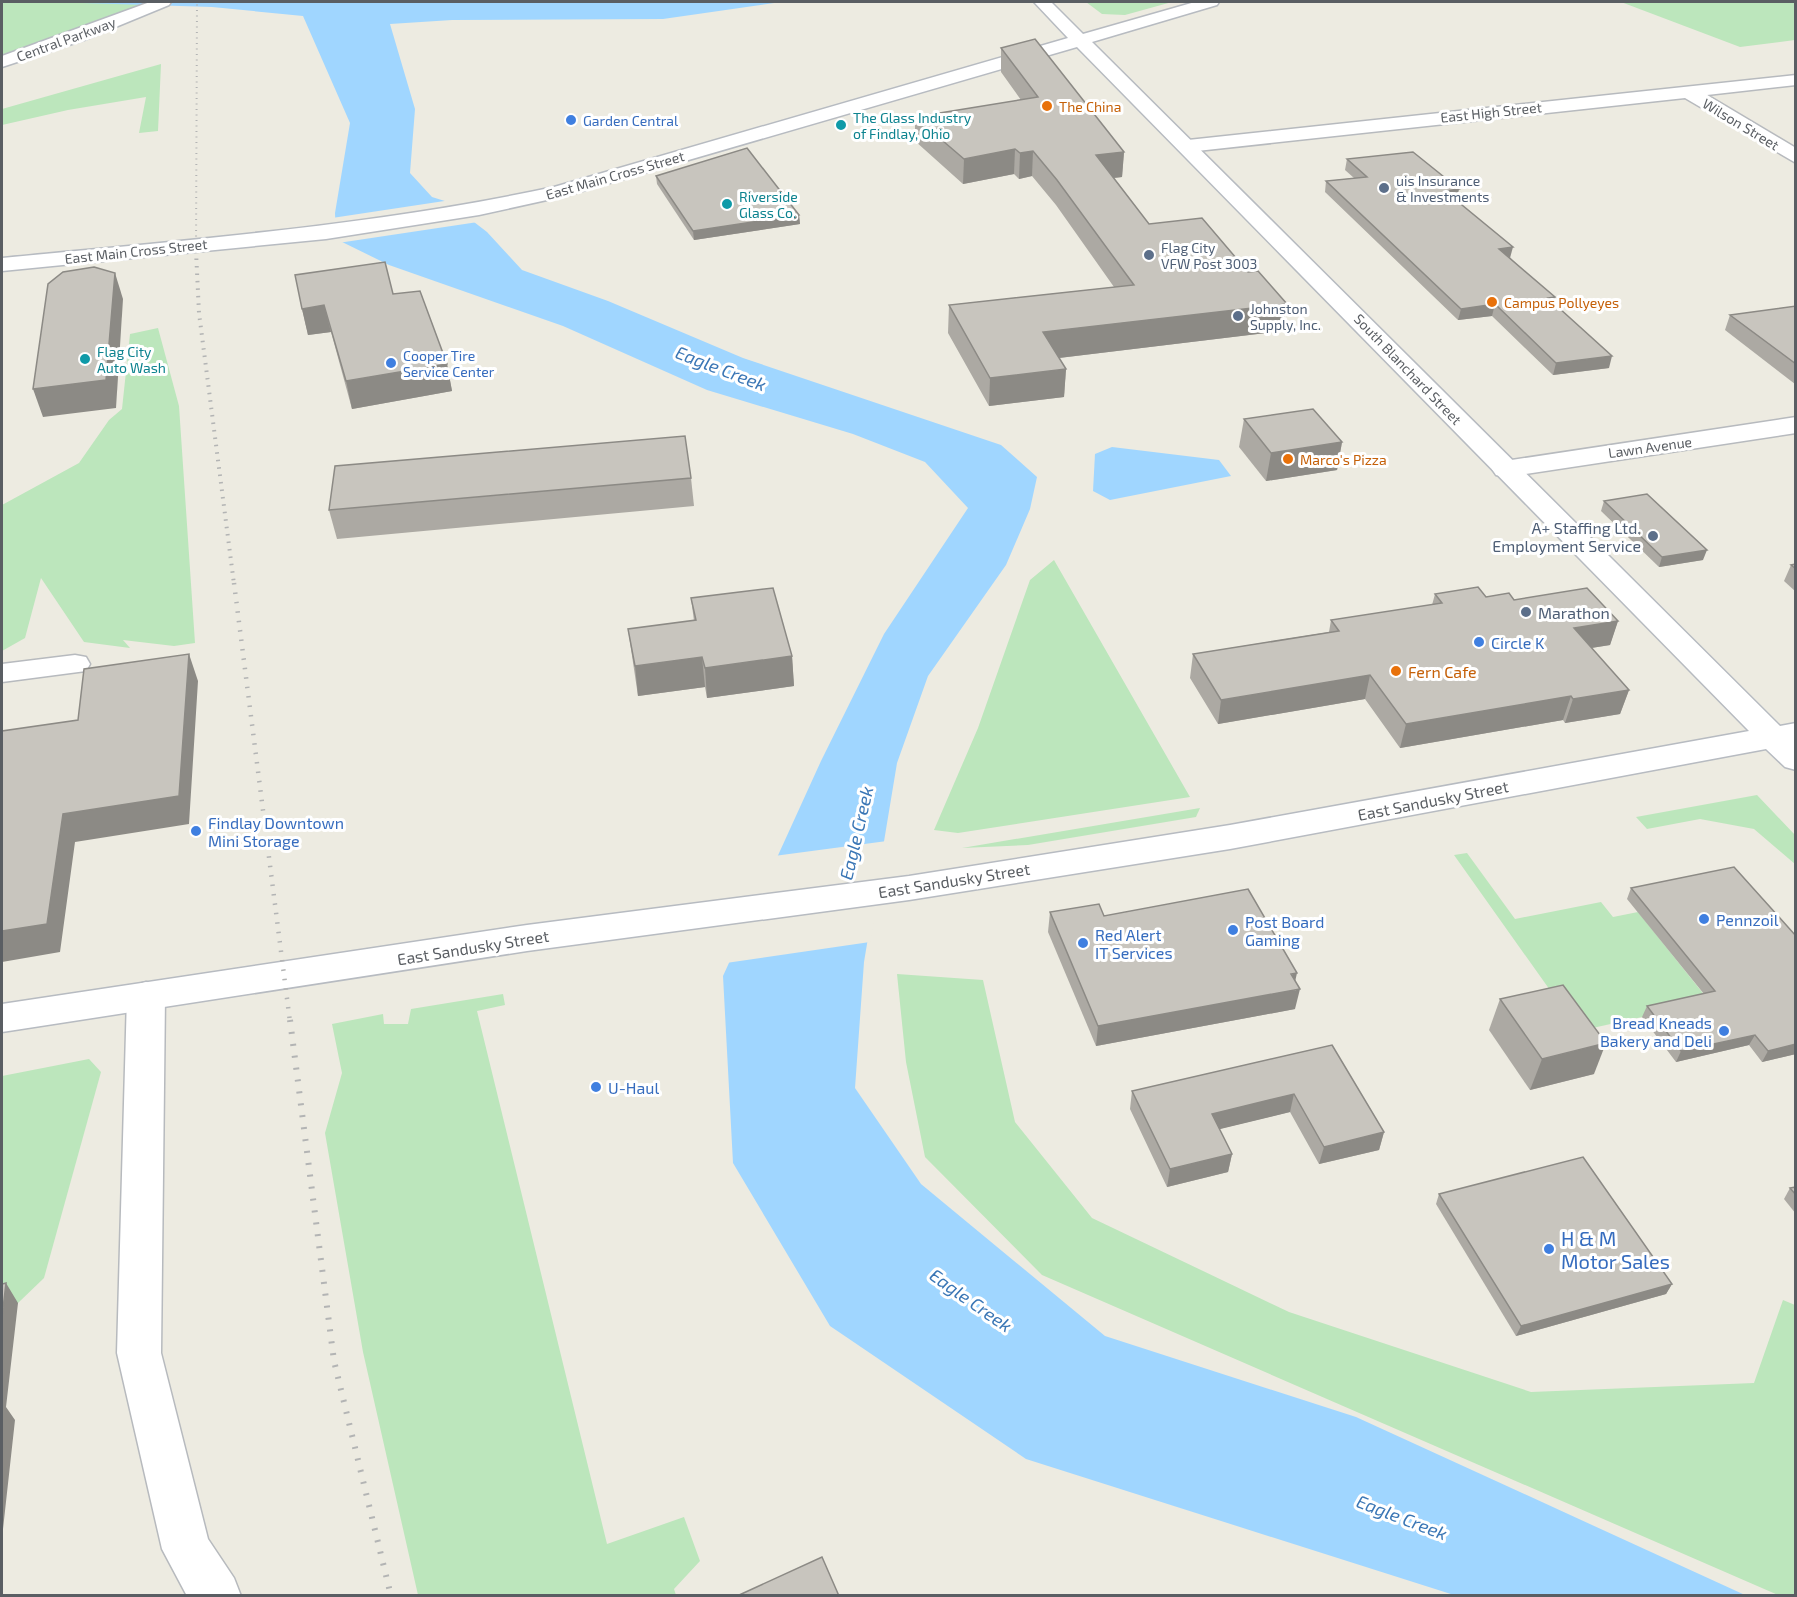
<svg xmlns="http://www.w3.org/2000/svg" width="1797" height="1597" font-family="'Exo 2',sans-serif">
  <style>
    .green { fill: #bce6bc }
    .water { fill: #a0d6ff }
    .pier { fill: #edebe1 }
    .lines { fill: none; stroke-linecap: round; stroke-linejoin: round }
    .minor-casing { stroke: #b7babe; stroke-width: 3 }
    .secondary-casing { stroke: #b7bbc1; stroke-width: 3 }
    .minor { fill: #fff; fill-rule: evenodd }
    .secondary { fill: #fff; fill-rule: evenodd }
    .rail-far3 { stroke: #b3b4b4; stroke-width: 2; stroke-dasharray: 1 4.5; stroke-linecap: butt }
    .rail-far2 { stroke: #b3b4b4; stroke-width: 4; stroke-dasharray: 1.5 6; stroke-linecap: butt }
    .rail-far1 { stroke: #b3b4b4; stroke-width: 4.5; stroke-dasharray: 1.5 8; stroke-linecap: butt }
    .rail { stroke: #b3b4b4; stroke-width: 6; stroke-dasharray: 2 10; stroke-linecap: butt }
    .wall { fill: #aca9a3 }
    .shaded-wall { fill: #8c8a85 }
    .building { fill: #c8c5be; stroke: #8c8a85; stroke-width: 1.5 }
    .food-dot { fill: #e8710a; stroke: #fff; stroke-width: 2 }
    .shop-dot { fill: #3f7fe0; stroke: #fff; stroke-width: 2 }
    .culture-dot { fill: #0f9aa8; stroke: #fff; stroke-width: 2 }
    .service-dot { fill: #5c6f8a; stroke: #fff; stroke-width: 2 }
    .labels { text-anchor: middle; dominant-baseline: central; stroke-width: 6; stroke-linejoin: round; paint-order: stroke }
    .far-street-label { font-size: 14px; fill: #5a5e63; stroke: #fff }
    .far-food-label { font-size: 14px; fill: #c56008; stroke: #fff; text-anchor: start }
    .far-culture-label { font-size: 14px; fill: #0d838f; stroke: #fff; text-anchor: start }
    .far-shop-label { font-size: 14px; fill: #366cbe; stroke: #fff; text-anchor: start }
    .far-service-label { font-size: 14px; fill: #4e5e75; stroke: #fff; text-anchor: start }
    .service-label { font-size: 16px; fill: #4e5e75; stroke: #fff; text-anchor: end }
    .shop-label { font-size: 16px; fill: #366cbe; stroke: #fff; text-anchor: start }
    .food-label { font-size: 16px; fill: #c56008; stroke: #fff; text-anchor: start }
    .street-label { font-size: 16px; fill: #5a5e63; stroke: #fff }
    .water-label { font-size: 18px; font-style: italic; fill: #3a76b5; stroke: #fff }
    .near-shop-label { font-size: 20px; fill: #366cbe; stroke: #fff; text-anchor: start }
  </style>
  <rect width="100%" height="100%" fill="#edebe1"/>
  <g class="green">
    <path d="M 2,2 L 164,2 L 78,36 L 2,62 Z"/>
    <path d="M 1086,2 L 1172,2 L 1125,15 L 1102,14 Z"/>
    <path d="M 1621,2 L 1795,2 L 1795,40 L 1740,47 Z"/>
    <path d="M 161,64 L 158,131 L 139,133 L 146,97 L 68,110 L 2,125 L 2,109 Z"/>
    <path d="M 158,328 L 179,406 L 195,643 L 174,646 L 123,640 L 130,648 L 84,642 L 41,578 L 25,638 L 2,651 L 2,505 L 79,463 L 109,420 L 122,409 L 130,334 Z"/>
    <path d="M 1054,560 L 1190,797 L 958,833 L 934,830 L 978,728 L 1030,580 Z"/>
    <path d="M 1757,795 L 1795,835 L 1795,864 L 1754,829 L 1700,819 L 1647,829 L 1636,817 Z"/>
    <path d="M 1200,808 L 1196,817 L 1028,845 L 962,848 Z"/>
    <path d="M 1467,853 L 1515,919 L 1601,902 L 1613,917 L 1638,912 L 1710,1002 L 1579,1031 L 1454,855 Z"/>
    <path d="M 897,974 L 983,980 L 1015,1122 L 1092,1218 L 1289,1312 L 1531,1392 L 1754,1383 L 1783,1300 L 1795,1305 L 1795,1595 L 1778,1595 L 1042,1275 L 925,1157 L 906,1062 Z"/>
    <path d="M 503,994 L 505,1005 L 477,1011 L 607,1544 L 684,1517 L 700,1561 L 674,1589 L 676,1595 L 418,1595 L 363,1352 L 325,1133 L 342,1073 L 332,1024 L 383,1014 L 384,1024 L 408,1024 L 411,1009 Z"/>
    <path d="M 89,1059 L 101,1072 L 44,1278 L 18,1303 L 2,1307 L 2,1076 Z"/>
  </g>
  <g class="water">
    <path d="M 50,2 L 781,2 L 663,19 L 452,20 L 390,24 L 415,109 L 410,173 L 432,197 L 448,202 L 487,232 L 522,270 L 608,301 L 743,358 L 1001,445 L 1037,477 L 1030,509 L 1006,565 L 928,676 L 897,763 L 864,962 L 855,1088 L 921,1184 L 1105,1336 L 1356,1417 L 1745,1595 L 1454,1595 L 1026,1459 L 830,1326 L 733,1163 L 723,976 L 821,761 L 884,634 L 968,508 L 925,462 L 853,434 L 707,390 L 563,326 L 389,265 L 336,239 L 335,213 L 350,123 L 303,16 L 212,7 Z"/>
    <path d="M 1112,447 L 1219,460 L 1231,476 L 1110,500 L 1093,491 L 1095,454 Z"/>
  </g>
  <g class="pier">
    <path d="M 451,200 L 478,222 L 338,243 L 333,240 L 332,218 Z"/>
    <path d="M 887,841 L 870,942 L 726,963 L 774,856 Z"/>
  </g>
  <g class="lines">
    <g class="minor-casing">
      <g id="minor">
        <path d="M 1796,75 L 1796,85 L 1707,95 L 1796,148 L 1796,163 L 1685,98 L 1188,152 L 1178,146 L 1188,140 Z"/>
        <path d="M 1796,417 L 1796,433 L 1505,477 L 1496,475 L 1492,469 L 1496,463 L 1505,461 Z"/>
        <path d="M 75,655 L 86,657 L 90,664 L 86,671 L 2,682 L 2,664 Z"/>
        <path d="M 146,982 L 159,986 L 165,996 L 161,1353 L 208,1539 L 234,1578 L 241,1596 L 187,1596 L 162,1549 L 117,1353 L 127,996 L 133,986 Z"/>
      </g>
    </g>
    <g class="secondary-casing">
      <g id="secondary">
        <path d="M 150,2 L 171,2 L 169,5 L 84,40 L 2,67 L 2,56 Z"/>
        <path d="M 1034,2 L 1051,2 L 1083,34 L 1195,2 L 1219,2 L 1217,5 L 1092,42 L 1780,726 L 1796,723 L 1796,770 L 1785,767 L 1766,749 L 1230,849 L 909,900 L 527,951 L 2,1032 L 2,1004 L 527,925 L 909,876 L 1230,825 L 1749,731 L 1077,47 L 565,196 L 479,215 L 326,239 L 2,271 L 2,258 C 187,240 372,226 554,187 L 1068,38 Z"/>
      </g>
    </g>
    <use href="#minor" class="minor"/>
    <use href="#secondary" class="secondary"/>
    <path class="rail-far3" d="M 196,253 L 197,2"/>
    <path class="rail-far2" d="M 196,251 L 199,313 L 234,584"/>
    <path class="rail-far1" d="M 234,583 L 290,1022"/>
    <path class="rail" d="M 290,1020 L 334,1361 L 391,1596"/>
  </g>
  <g class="wall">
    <path d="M 1001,48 L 1124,152 L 1122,177 L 1114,178 L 1149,224 L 1282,331 L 1059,358 L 1066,369 L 1064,397 L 989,406 L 948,333 L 949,305 L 1114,287 L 1056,205 L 1032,176 L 1019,179 L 1014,174 L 963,184 L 915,141 L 915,117 L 1021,100 L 1001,72 Z"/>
    <path d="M 1347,159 L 1459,189 L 1456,200 L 1553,303 L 1609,368 L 1553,375 L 1492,316 L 1458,320 L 1325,192 L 1326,181 L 1354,178 L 1345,170 Z"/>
    <path d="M 656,176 L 799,215 L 800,224 L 694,240 L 657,184 Z"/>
    <path d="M 393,294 L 447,364 L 452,391 L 352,409 L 331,332 L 308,335 L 302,309 Z"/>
    <path d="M 1796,306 L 1796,384 L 1795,384 L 1725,330 L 1730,315 Z"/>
    <path d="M 1244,419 L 1342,442 L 1337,470 L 1266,481 L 1239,447 Z"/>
    <path d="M 691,478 L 694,506 L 337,539 L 329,510 Z"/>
    <path d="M 1604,501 L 1703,560 L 1659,567 L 1601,511 Z"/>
    <path d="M 1796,564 L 1796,592 L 1784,581 L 1791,565 Z"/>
    <path d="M 1435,594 L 1514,600 L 1618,621 L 1610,645 L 1591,648 L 1629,690 L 1620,714 L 1565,723 L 1563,720 L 1400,748 L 1365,699 L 1218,724 L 1190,678 L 1193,654 L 1329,632 L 1331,620 L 1432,605 Z"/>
    <path d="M 691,598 L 792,656 L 794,686 L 707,698 L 705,687 L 638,696 L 628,629 L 694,621 Z"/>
    <path d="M 1631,888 L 1796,936 L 1796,1054 L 1762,1062 L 1749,1045 L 1676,1062 L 1642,1017 L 1647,1006 L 1704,994 L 1627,899 Z"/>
    <path d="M 1050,912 L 1104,916 L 1295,982 L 1295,1009 L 1096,1046 L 1048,932 Z"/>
    <path d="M 1500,999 L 1594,1074 L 1530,1090 L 1489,1030 Z"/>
    <path d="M 1332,1045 L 1384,1132 L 1379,1150 L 1319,1164 L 1290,1112 L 1219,1129 L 1232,1154 L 1228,1172 L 1167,1187 L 1130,1109 L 1132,1091 Z"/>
    <path d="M 1796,1187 L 1796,1214 L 1784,1199 L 1790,1188 Z"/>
    <path d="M 1439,1194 L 1672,1284 L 1666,1294 L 1516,1336 L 1436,1204 Z"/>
  </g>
  <g class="shaded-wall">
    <path d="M 1015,149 L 1014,174 L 963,184 L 964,159 Z"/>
    <path d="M 1033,151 L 1032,176 L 1019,179 L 1020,153 Z"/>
    <path d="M 1124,152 L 1122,177 L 1094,180 L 1096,155 Z"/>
    <path d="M 1459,189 L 1456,200 L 1445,191 Z"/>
    <path d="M 799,215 L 800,224 L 694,240 L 693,231 Z"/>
    <path d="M 1513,247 L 1510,258 L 1499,249 Z"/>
    <path d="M 115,273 L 123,299 L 116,408 L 43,417 L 33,389 Z"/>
    <path d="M 1555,297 L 1552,308 L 1548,298 Z"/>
    <path d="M 1287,304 L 1282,331 L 1042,360 L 1043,332 Z"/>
    <path d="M 1495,304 L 1492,316 L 1458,320 L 1461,309 Z"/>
    <path d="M 324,305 L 331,332 L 308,335 L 302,309 Z"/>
    <path d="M 1612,356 L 1609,368 L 1553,375 L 1556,363 Z"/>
    <path d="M 447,364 L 452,391 L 352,409 L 346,381 Z"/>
    <path d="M 1066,369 L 1064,397 L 989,406 L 990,378 Z"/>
    <path d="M 1342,442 L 1337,470 L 1266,481 L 1271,453 Z"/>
    <path d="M 1707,550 L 1703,560 L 1659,567 L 1662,557 Z"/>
    <path d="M 1618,621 L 1610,645 L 1566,652 L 1574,628 Z"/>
    <path d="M 189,654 L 198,681 L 189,824 L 75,842 L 60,952 L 2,962 L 2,931 L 63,814 Z"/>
    <path d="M 792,656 L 794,686 L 707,698 L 705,668 Z"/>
    <path d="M 702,657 L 705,687 L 638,696 L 635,666 Z"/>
    <path d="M 1370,675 L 1365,699 L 1218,724 L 1221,700 Z"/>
    <path d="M 1629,690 L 1620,714 L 1565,723 L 1573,699 Z"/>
    <path d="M 1571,696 L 1563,720 L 1400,748 L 1406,724 Z"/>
    <path d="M 1297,973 L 1293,991 L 1300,989 L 1295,1009 L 1096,1046 L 1098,1026 Z"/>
    <path d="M 1755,1035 L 1749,1045 L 1676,1062 L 1681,1051 Z"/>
    <path d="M 1606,1043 L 1594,1074 L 1530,1090 L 1542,1059 Z"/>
    <path d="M 1796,1044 L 1796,1054 L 1762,1062 L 1768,1051 Z"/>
    <path d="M 1294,1094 L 1290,1112 L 1208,1132 L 1212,1114 Z"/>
    <path d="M 1384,1132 L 1379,1150 L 1319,1164 L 1324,1147 Z"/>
    <path d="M 1232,1154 L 1228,1172 L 1167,1187 L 1170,1169 Z"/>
    <path d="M 6,1283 L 18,1303 L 6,1407 L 15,1420 L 3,1529 L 2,1530 L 2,1317 Z"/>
    <path d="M 1672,1284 L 1666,1294 L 1516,1336 L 1521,1326 Z"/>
  </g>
  <g class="building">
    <path d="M 1035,39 L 1124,152 L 1096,155 L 1149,224 L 1202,218 L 1248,272 L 1258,271 L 1287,304 L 1043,332 L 1066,369 L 990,378 L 949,305 L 1134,285 L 1057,180 L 1033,151 L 1020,153 L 1015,149 L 964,159 L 915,117 L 1038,97 L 1001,48 Z"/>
    <path d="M 747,148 L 799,215 L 693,231 L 656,176 Z"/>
    <path d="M 1413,152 L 1459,189 L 1445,191 L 1513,247 L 1499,249 L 1555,297 L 1548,298 L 1612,356 L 1556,363 L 1495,304 L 1461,309 L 1326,181 L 1367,177 L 1347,159 Z"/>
    <path d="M 385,262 L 393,294 L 420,291 L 447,364 L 346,381 L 324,305 L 302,309 L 295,275 Z"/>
    <path d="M 94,267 L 115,273 L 106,380 L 33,389 L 48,284 L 63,272 Z"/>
    <path d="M 1796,306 L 1796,364 L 1730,315 Z"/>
    <path d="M 1313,409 L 1342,442 L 1271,453 L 1244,419 Z"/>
    <path d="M 685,436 L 691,478 L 329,510 L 335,466 Z"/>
    <path d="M 1647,494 L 1707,550 L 1662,557 L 1604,501 Z"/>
    <path d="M 1796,564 L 1796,569 L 1791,565 Z"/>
    <path d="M 1478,587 L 1486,597 L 1509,593 L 1514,600 L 1587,588 L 1618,621 L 1574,628 L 1629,690 L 1573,699 L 1571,696 L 1406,724 L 1370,675 L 1221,700 L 1193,654 L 1339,631 L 1331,620 L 1442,603 L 1435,594 Z"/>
    <path d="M 773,588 L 792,656 L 705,668 L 702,657 L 635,666 L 628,629 L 696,620 L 691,598 Z"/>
    <path d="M 189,654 L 179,796 L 63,814 L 47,924 L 2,931 L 2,731 L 78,720 L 84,669 Z"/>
    <path d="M 1734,867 L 1796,936 L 1796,1044 L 1768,1051 L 1755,1035 L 1681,1051 L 1647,1006 L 1715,991 L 1631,888 Z"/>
    <path d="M 1248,889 L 1297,973 L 1291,974 L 1300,989 L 1098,1026 L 1050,912 L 1099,904 L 1104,916 Z"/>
    <path d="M 1563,985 L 1606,1043 L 1542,1059 L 1500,999 Z"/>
    <path d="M 1332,1045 L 1384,1132 L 1324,1147 L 1294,1094 L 1212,1114 L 1232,1154 L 1170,1169 L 1132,1091 Z"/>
    <path d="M 1583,1157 L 1672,1284 L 1521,1326 L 1439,1194 Z"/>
    <path d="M 1796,1187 L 1796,1195 L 1790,1188 Z"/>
    <path d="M 6,1283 L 2,1317 L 2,1284 Z"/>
    <path d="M 822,1557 L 839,1596 L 737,1596 Z"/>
  </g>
  <g class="food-dot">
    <circle cx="1047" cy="106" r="6"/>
    <circle cx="1492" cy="302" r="6"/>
    <circle cx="1288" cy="459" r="6"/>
    <circle cx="1396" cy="671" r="6"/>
  </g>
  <g class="shop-dot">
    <circle cx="571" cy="120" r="6"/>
    <circle cx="391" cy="363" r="6"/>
    <circle cx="1479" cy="642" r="6"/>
    <circle cx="196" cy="831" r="6"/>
    <circle cx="1704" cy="919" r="6"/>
    <circle cx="1233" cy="930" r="6"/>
    <circle cx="1083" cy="943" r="6"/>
    <circle cx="1724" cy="1031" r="6"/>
    <circle cx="596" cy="1087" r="6"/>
    <circle cx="1549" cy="1249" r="6"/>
  </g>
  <g class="culture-dot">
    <circle cx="841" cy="125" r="6"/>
    <circle cx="727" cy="204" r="6"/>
    <circle cx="85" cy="359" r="6"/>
  </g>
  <g class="service-dot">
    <circle cx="1384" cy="188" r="6"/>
    <circle cx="1149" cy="255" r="6"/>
    <circle cx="1238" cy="316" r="6"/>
    <circle cx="1653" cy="536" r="6"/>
    <circle cx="1526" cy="612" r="6"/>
  </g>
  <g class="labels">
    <g class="far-street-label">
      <text transform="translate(66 39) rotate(-20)">Central Parkway</text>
      <text transform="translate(1491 112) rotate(-6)">East High Street</text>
      <text transform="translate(1741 124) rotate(31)">Wilson Street</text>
      <text transform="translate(615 175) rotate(-16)">East Main Cross Street</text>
      <text transform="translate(136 251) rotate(-6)">East Main Cross Street</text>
      <text transform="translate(1408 369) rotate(46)">South Blanchard Street</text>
      <text transform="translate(1650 447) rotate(-8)">Lawn Avenue</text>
    </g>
    <g class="far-food-label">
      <text x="1059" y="106">The China</text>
      <text x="1504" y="302">Campus Pollyeyes</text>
      <text x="1300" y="459">Marco's Pizza</text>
    </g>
    <g class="far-culture-label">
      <text x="853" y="117">The Glass Industry<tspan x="853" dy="16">of Findlay, Ohio</tspan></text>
      <text x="739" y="196">Riverside<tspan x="739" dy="16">Glass Co.</tspan></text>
      <text x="97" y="351">Flag City<tspan x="97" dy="16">Auto Wash</tspan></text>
    </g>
    <g class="far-shop-label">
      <text x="583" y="120">Garden Central</text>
      <text x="403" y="355">Cooper Tire<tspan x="403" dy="16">Service Center</tspan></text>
    </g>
    <g class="far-service-label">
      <text x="1396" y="180">uis Insurance<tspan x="1396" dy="16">&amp; Investments</tspan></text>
      <text x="1161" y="247">Flag City<tspan x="1161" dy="16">VFW Post 3003</tspan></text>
      <text x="1250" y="308">Johnston<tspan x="1250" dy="16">Supply, Inc.</tspan></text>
    </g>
    <g class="service-label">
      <text x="1641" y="527">A+ Staffing Ltd.<tspan x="1641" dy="18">Employment Service</tspan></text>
      <text x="1538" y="612" text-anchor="start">Marathon</text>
    </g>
    <g class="shop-label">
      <text x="1491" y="642">Circle K</text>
      <text x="208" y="822">Findlay Downtown<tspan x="208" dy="18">Mini Storage</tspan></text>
      <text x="1716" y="919">Pennzoil</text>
      <text x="1245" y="921">Post Board<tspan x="1245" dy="18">Gaming</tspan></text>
      <text x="1095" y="934">Red Alert<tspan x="1095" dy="18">IT Services</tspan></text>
      <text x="1712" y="1022" text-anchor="end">Bread Kneads<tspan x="1712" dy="18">Bakery and Deli</tspan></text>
      <text x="608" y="1087">U-Haul</text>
    </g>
    <g class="food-label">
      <text x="1408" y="671">Fern Cafe</text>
    </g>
    <g class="street-label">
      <text transform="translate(1433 800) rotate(-11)">East Sandusky Street</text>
      <text transform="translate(954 880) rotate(-9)">East Sandusky Street</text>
      <text transform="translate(473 947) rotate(-9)">East Sandusky Street</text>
    </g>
    <g class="water-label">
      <text transform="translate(721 368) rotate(21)">Eagle Creek</text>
      <text transform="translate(856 833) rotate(-77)">Eagle Creek</text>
      <text transform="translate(971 1300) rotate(35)">Eagle Creek</text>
      <text transform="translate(1402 1517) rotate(21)">Eagle Creek</text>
    </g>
    <g class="near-shop-label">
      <text x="1561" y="1238">H &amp; M<tspan x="1561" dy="23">Motor Sales</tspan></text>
    </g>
  </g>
  <rect width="1797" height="1597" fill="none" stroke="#5a5e63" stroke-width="6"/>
</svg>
